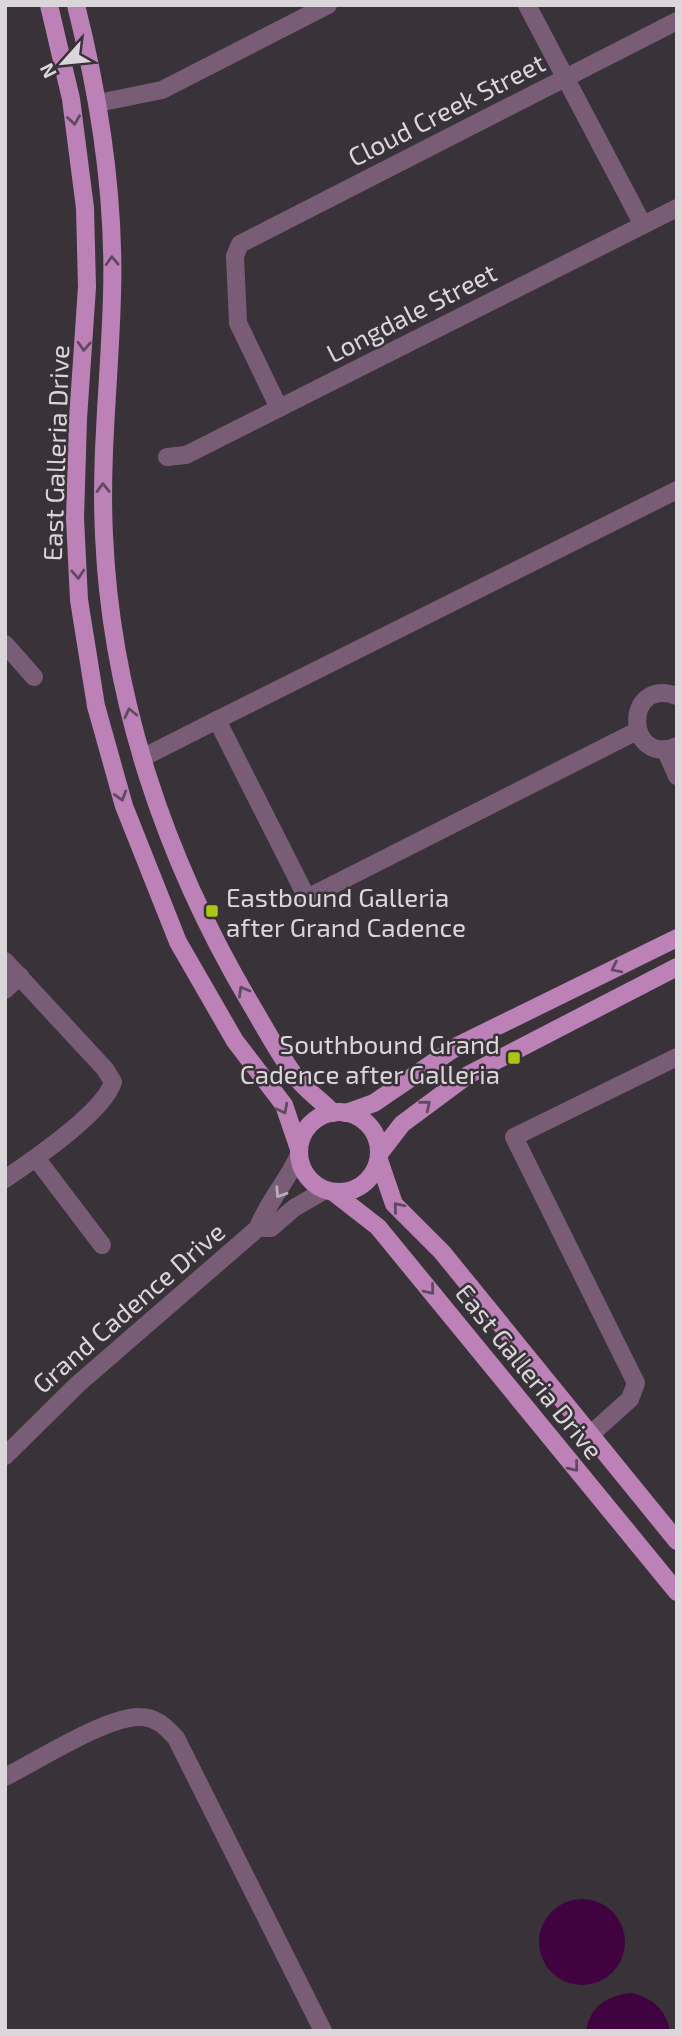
<svg xmlns="http://www.w3.org/2000/svg" width="682" height="2036" font-family="'Exo 2',sans-serif">
  <style>
    .water { fill: #410240 }
    .lines { fill: none; stroke-linecap: round; stroke-linejoin: round }
    .minor { stroke: #795d77; stroke-width: 18 }
    .major { stroke: #bc82b8; stroke-width: 18 }
    .oneway { stroke: #614a5f }
    .oneway2 { stroke: #b8acb7 }
    .poi-dot { fill: #acc613; stroke: #3a3239; stroke-width: 2.5 }
    .labels { text-anchor: middle; dominant-baseline: central; stroke-width: 5; stroke-linejoin: round; paint-order: stroke }
    .street-label { font-size: 26px; fill: #dad6da; stroke: #3a3239 }
    .poi-label { font-size: 26px; fill: #dad6da; stroke: #3a3239; text-anchor: start }
  </style>
  <rect width="100%" height="100%" fill="#3a3239"/>
  <g class="water">
    <circle cx="582" cy="1942" r="43"/>
    <path d="M 632,1993 C 652,1998 666,2009 670,2031 L 586,2031 C 590,2006 608,1995 632,1993 Z"/>
  </g>
  <g class="lines">
    <g class="minor">
      <path d="M 527,5 L 643,225"/>
      <path d="M 98,103 L 162,90 L 328,5"/>
      <path d="M 279,408 L 238,323 L 235,256 L 240,244 L 677,21"/>
      <path d="M 167,457 L 186,455 L 677,208"/>
      <path d="M 5,644 L 34,677"/>
      <path d="M 677,696 C 622,676 626,768 677,746"/>
      <path d="M 637,731 L 307,898 L 217,720 L 677,490"/>
      <path d="M 665,749 L 677,776"/>
      <path d="M 142,758 L 217,720"/>
      <path d="M 5,961 L 105,1069 L 113,1082 C 104,1112 33,1160 5,1179"/>
      <path d="M 5,990 L 20,976"/>
      <path d="M 36,1158 L 102,1245"/>
      <path d="M 258,1228 L 271,1228 L 294,1208 L 325,1190"/>
      <path d="M 590,1435 L 630,1399 L 636,1383 L 514,1137 L 677,1057"/>
      <path d="M 5,1456 L 78,1384 L 258,1228 C 264,1208 289,1178 299,1155"/>
      <path d="M 5,1777 C 37,1761 107,1716 140,1717 C 156,1717 166,1727 176,1738 L 323,2031"/>
    </g>
    <g class="major">
      <path d="M 49,5 L 71,99 L 85,208 L 87,287 L 78,419 L 75,518 L 79,600 L 96,706 L 124,806 L 178,942 L 235,1041 L 284,1105 L 299,1149"/>
      <path d="M 76,5 C 100,100 115,197 112,295 C 110,376 100,455 104,535 C 111,700 166,860 249,1001 C 264,1026 278,1053 295,1076 C 305,1090 321,1100 333,1113"/>
      <circle cx="339" cy="1152" r="40"/>
      <path d="M 346,1113 L 374,1103 L 459,1045 L 677,938"/>
      <path d="M 379,1154 L 402,1124 L 468,1075 L 677,967"/>
      <path d="M 379,1160 L 394,1204 L 442,1252 L 677,1541"/>
      <path d="M 333,1192 L 378,1227 L 677,1592"/>
    </g>
  </g>
  <defs><path id="oneway-chevron" d="M-2-3.5L2.5 0L-2 3.5" fill="none" stroke-width="1.6" stroke-linecap="round" stroke-linejoin="round" transform="scale(1.75)"/></defs>
  <g class="oneway">
    <use href="#oneway-chevron" transform="translate(74 120) rotate(82)"/>
    <use href="#oneway-chevron" transform="translate(112 261) rotate(-92)"/>
    <use href="#oneway-chevron" transform="translate(84 346) rotate(93)"/>
    <use href="#oneway-chevron" transform="translate(103 488) rotate(-91)"/>
    <use href="#oneway-chevron" transform="translate(78 574) rotate(86)"/>
    <use href="#oneway-chevron" transform="translate(130 713) rotate(-103)"/>
    <use href="#oneway-chevron" transform="translate(121 796) rotate(73)"/>
    <use href="#oneway-chevron" transform="translate(616 968) rotate(154)"/>
    <use href="#oneway-chevron" transform="translate(243 991) rotate(-120)"/>
    <use href="#oneway-chevron" transform="translate(426 1105) rotate(-39)"/>
    <use href="#oneway-chevron" transform="translate(283 1109) rotate(63)"/>
    <use href="#oneway-chevron" transform="translate(398 1207) rotate(-129)"/>
    <use href="#oneway-chevron" transform="translate(430 1290) rotate(51)"/>
    <use href="#oneway-chevron" transform="translate(574 1467) rotate(51)"/>
  </g>
  <use class="oneway2" href="#oneway-chevron" transform="translate(280 1193) rotate(123)"/>
  <g class="poi-dot">
    <rect x="205" y="904" width="14" height="14" rx="3.5"/>
    <rect x="507" y="1051" width="14" height="14" rx="3.5"/>
  </g>
  <g class="labels">
    <g class="street-label">
      <text transform="translate(446 109) rotate(-27)">Cloud Creek Street</text>
      <text transform="translate(411 312) rotate(-27)">Longdale Street</text>
      <text transform="translate(55 453) rotate(-88)">East Galleria Drive</text>
      <text transform="translate(128 1307) rotate(-41)">Grand Cadence Drive</text>
      <text transform="translate(530 1371) rotate(51)">East Galleria Drive</text>
    </g>
    <g class="poi-label">
      <text x="226" y="896">Eastbound Galleria<tspan x="226" dy="30">after Grand Cadence</tspan></text>
      <text x="500" y="1043" text-anchor="end">Southbound Grand<tspan x="500" dy="30">Cadence after Galleria</tspan></text>
    </g>
  </g>
  <rect width="682" height="2036" fill="none" stroke="#dad6da" stroke-width="14"/>
  <g transform="translate(63 63) rotate(243)" stroke="#3a3239" stroke-width="5" paint-order="stroke">
  <path d="M0-5L12 26L0 18L-12 26Z" fill="#dad6da"/>
  <text y="-10" font-size="19" font-weight="bold" text-anchor="middle" fill="#dad6da">N</text>
  </g>
</svg>
